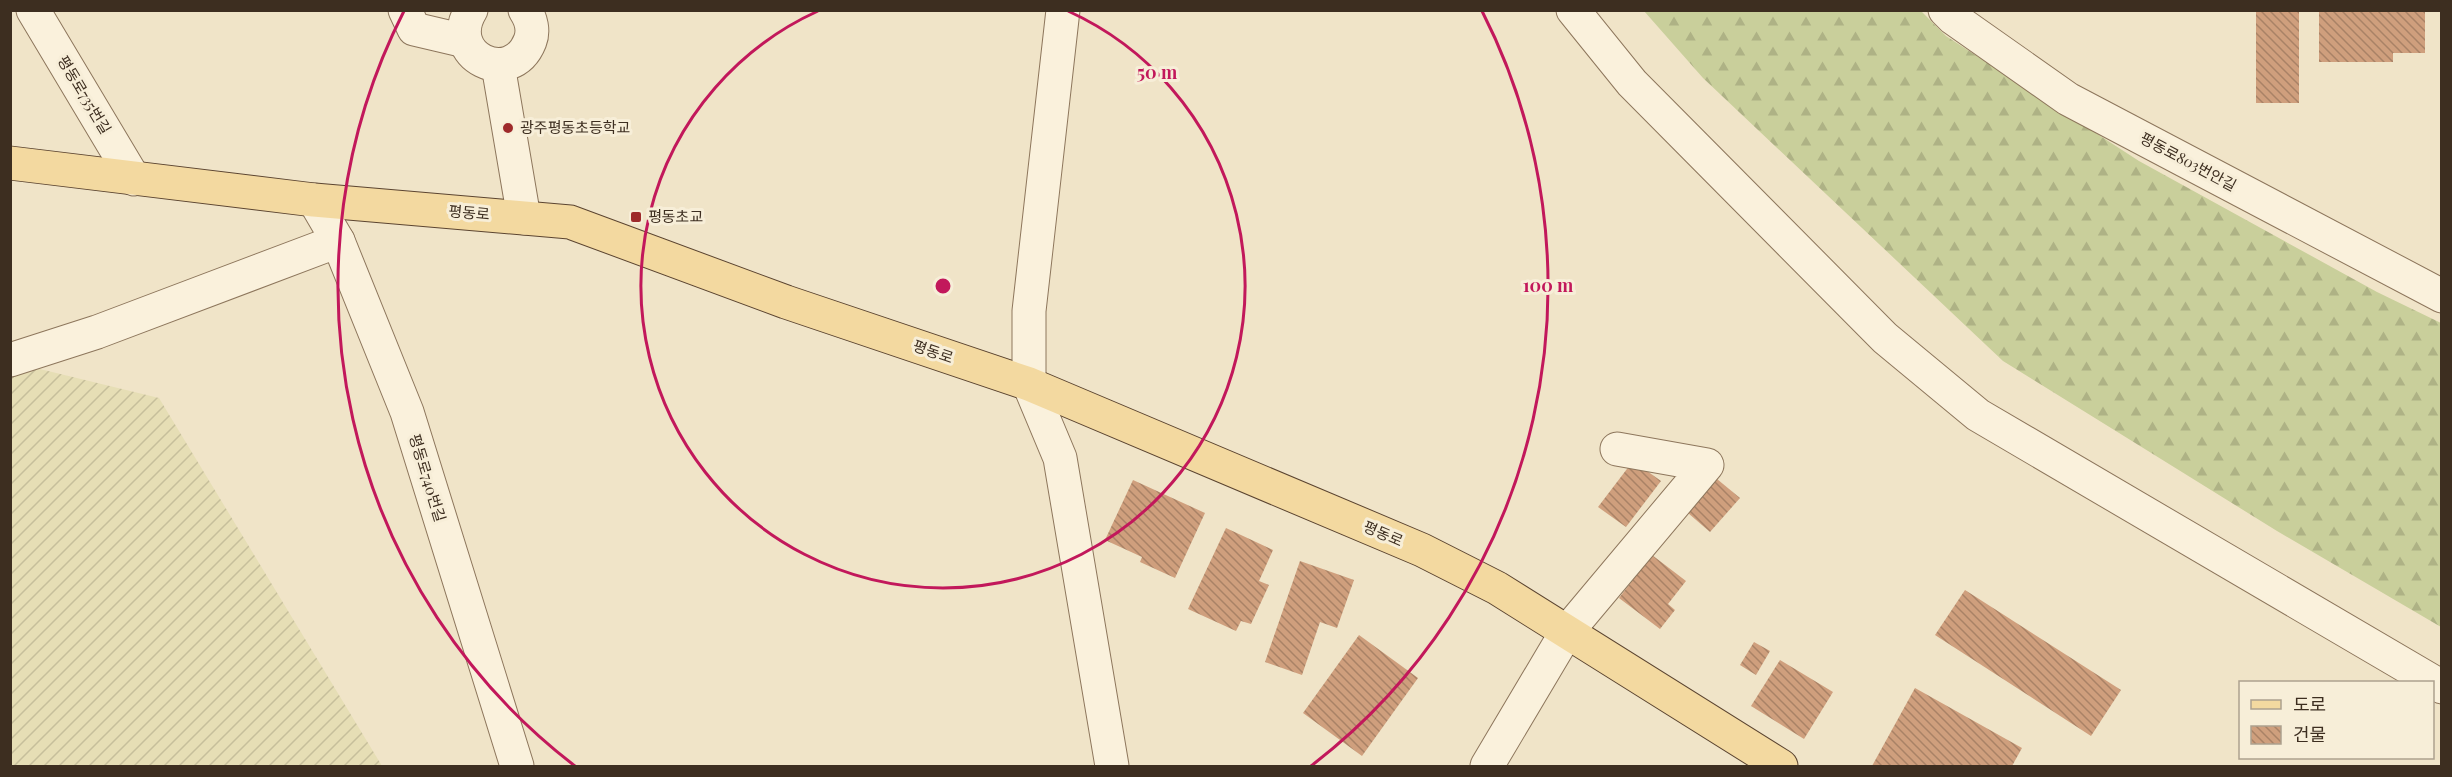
<svg xmlns="http://www.w3.org/2000/svg" width="2452" height="777" viewBox="0 0 2452 777" font-family="'Playfair Display','Noto Sans KR',serif">
<style>
.farmland{fill:url(#farmland-furrows)}
.forest{fill:url(#forest-firs)}
.building{fill:url(#building-back-hatch)}
.lines{fill:none;stroke-linecap:round;stroke-linejoin:round}
.minor-casing{stroke:#8d765c;stroke-width:35}
.major-casing{stroke:#5b4430;stroke-width:35}
.minor{stroke:#faf1dc;stroke-width:33}
.major{stroke:#f3d9a0;stroke-width:33}
.ring{fill:none;stroke:#c2185b;stroke-width:3}
.poi-dot{fill:#9e2a2b;stroke:#f7eed8;stroke-width:2}
.labels{text-anchor:middle;stroke-width:6;stroke-linejoin:round;paint-order:stroke}
.street-label{font-size:15px;fill:#3d2e20;stroke:#f7eed8}
.poi-label{font-size:15px;fill:#3d2e20;stroke:#f7eed8;text-anchor:start}
.centre{fill:#c2185b;stroke:#f7eed8;stroke-width:3}
.ring-label{font-size:18px;text-anchor:middle;font-weight:bold;fill:#c2185b;stroke:#f7eed8;stroke-width:6;stroke-linejoin:round;paint-order:stroke}
</style>
<defs>
<pattern id="farmland-furrows" width="10" height="10" patternUnits="userSpaceOnUse" patternTransform="scale(1.5)"><rect width="10" height="10" fill="#e6deb5"/><path d="M-1 1l2-2M0 10L10 0M9 11l2-2" fill="none" stroke="#c6bf9b"/></pattern>
<pattern id="forest-firs" width="22" height="20" patternUnits="userSpaceOnUse" patternTransform="scale(1.5)"><rect width="22" height="20" fill="#c9cf9b"/><path d="M5 1l3.5 6h-7zM16 11l3.5 6h-7z" fill="#aeb285"/></pattern>
<pattern id="building-back-hatch" width="6" height="6" patternUnits="userSpaceOnUse" patternTransform="scale(1.5)"><rect width="6" height="6" fill="#cf9f7d"/><path d="M-1 5l2 2M0 0l6 6M5-1l2 2" fill="none" stroke="#a98266"/></pattern>
</defs>
<rect width="100%" height="100%" fill="#f0e4c8"/>
<path class="farmland" d="M11,362L159,398L382,766H11Z"/>
<path class="forest" d="M1644,11H1921L1946,36L2139,161L2377,292L2441,323V627L2277,531L2003,361L1703,78Z"/>
<g class="building">
<rect x="2256" y="10" width="43" height="93"/>
<path d="M2319,10H2425V53H2393V62H2319Z"/>
<path d="M1633,461L1661,481L1626,527L1598,507Z"/>
<path d="M1717,479L1740,498L1710,532L1688,513Z"/>
<path d="M1133,480L1205,513L1175,578L1140,562L1142,557L1105,540Z"/>
<path d="M1226,528L1273,550L1259,581L1269,585L1251,624L1241,621L1236,631L1188,609Z"/>
<path d="M1652,555L1686,581L1668,604L1675,610L1660,629L1619,598Z"/>
<path d="M1300,561L1354,580L1337,628L1320,622L1302,675L1265,662Z"/>
<path d="M1965,590L2121,690L2091,736L1935,635Z"/>
<path d="M1359,635L1418,678L1362,756L1303,713Z"/>
<path d="M1754,642L1770,651L1756,675L1740,665Z"/>
<path d="M1780,660L1833,692L1804,739L1751,706Z"/>
<path d="M1915,688L2022,748L2012,766H1872Z"/>
</g>
<g class="lines">
<defs>
<g id="minor">
<path d="M33,10L134,179"/>
<path d="M405,10L414,29L465,41"/>
<path d="M471,10C443,56 511,89 530,41C534,31 531,19 525,10"/>
<path d="M1063,10L1029,311V384L1060,458L1112,766"/>
<path d="M1573,10L1632,83L1885,338L1978,415L2442,687"/>
<path d="M1945,10L1953,18L2068,99L2442,296"/>
<path d="M498,65L524,218"/>
<path d="M314,200L338,241L407,412L517,766"/>
<path d="M10,360L97,332L338,241"/>
<path d="M1487,766L1566,633L1707,465L1617,449"/>
</g>
<path id="major" d="M10,163L314,200L570,222L786,302L1029,384L1422,550L1497,588L1781,766"/>
</defs>
<use href="#minor" class="minor-casing"/>
<use href="#major" class="major-casing"/>
<use href="#minor" class="minor"/>
<use href="#major" class="major"/>
</g>
<g class="ring">
<path d="M1068 11A302 302 0 1 1 818 11"/>
<path d="M575 766A605 605 0 0 1 404 11M1482 11A605 605 0 0 1 1311 766"/>
</g>
<g class="poi-dot">
<circle cx="508" cy="128" r="6"/>
<rect x="630" y="211" width="12" height="12" rx="3"/>
</g>
<g class="labels">
<g class="street-label">
<text transform="translate(84 95) rotate(59)" y="5">평동로735번길</text>
<text transform="translate(2188 162) rotate(28)" y="5">평동로803번안길</text>
<text transform="translate(469 213) rotate(5)" y="5">평동로</text>
<text transform="translate(933 352) rotate(19)" y="5">평동로</text>
<text transform="translate(427 478) rotate(73)" y="5">평동로740번길</text>
<text transform="translate(1383 534) rotate(23)" y="5">평동로</text>
</g>
<g class="poi-label">
<text x="520" y="133">광주평동초등학교</text>
<text x="648" y="222">평동초교</text>
</g>
</g>
<circle cx="943" cy="286" r="9" class="centre"/>
<g class="ring-label">
<text x="1157" y="79">50 m</text>
<text x="1548" y="292">100 m</text>
</g>
<rect width="2452" height="777" fill="none" stroke="#3d2e20" stroke-width="24"/>
<rect x="2239" y="681" width="195" height="78" fill="#f7eed8" stroke="#ada18e" stroke-width="1.5"/>
<rect x="2251" y="700" width="30" height="9" fill="#f3d9a0" stroke="#ada18e" stroke-width="1.5"/>
<text x="2293" y="711" font-size="18" fill="#3d2e20">도로</text>
<rect x="2251" y="726" width="30" height="18" fill="url(#building-back-hatch)" stroke="#ada18e" stroke-width="1.5"/>
<text x="2293" y="741" font-size="18" fill="#3d2e20">건물</text>
</svg>
